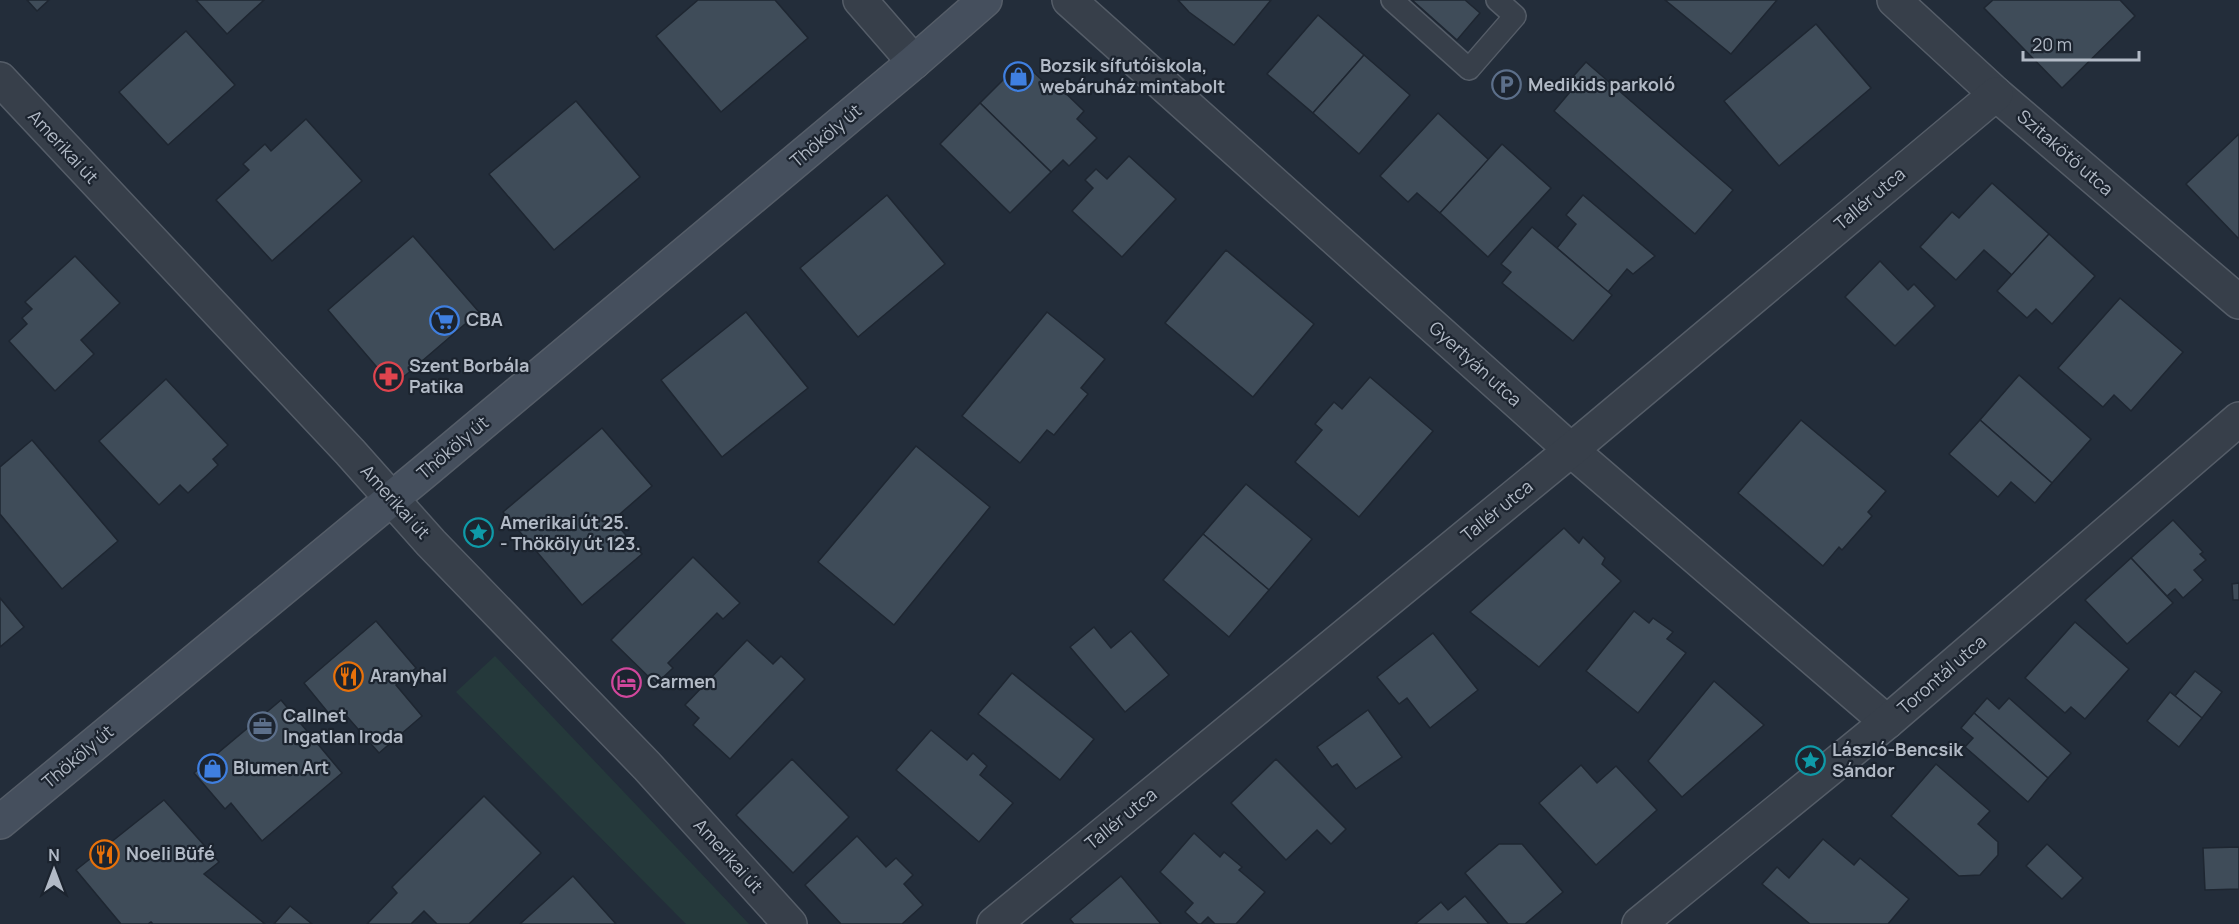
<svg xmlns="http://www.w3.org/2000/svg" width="2239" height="924" viewBox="0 0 2239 924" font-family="Manrope,sans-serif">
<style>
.green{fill:#25393b}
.building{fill:#3f4c59;stroke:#1e2631;stroke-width:1.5}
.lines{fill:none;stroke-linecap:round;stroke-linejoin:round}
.service-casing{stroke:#555d68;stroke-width:24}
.minor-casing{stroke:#555d68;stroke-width:36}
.secondary-casing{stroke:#555d68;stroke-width:36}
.service{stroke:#373f4a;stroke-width:21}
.minor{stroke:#373f4a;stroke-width:33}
.secondary{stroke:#454f5d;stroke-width:33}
.labels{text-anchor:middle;stroke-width:4.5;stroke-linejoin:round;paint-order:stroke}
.poi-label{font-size:18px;font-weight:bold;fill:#b2bac6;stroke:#1c242f;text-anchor:start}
.street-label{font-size:18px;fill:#b2bac6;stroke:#1c242f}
</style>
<rect width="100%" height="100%" fill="#232d3a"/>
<path class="green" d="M495,656L749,924H686L456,692Z"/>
<g class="building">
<path d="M27,0H49L37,11Z"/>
<path d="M196,0H264L227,34Z"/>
<path d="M698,0H775L808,38L721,112L656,36Z"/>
<path d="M1178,0H1271L1234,45L1189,12Z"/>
<path d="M1412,0H1465L1480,13L1457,40Z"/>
<path d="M1665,0H1777L1731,54Z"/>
<path d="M1993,0H2120L2135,16L2062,88L1984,8Z"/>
<path d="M1318,15L1364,55L1313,113L1267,74Z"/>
<path d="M1816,24L1871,88L1779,166L1724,101Z"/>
<path d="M186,31L235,85L168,145L119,92Z"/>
<path d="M1364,55L1410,95L1359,154L1313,113Z"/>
<path d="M1022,61L1048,86L1053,81L1084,111L1077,119L1097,138L1069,166L1063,160L1051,172L980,103Z"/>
<path d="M1586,62L1733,190L1695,234L1554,111L1575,86L1569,81Z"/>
<path d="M576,101L640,177L554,250L489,174Z"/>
<path d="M980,103L1051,172L1010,213L940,144Z"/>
<path d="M1438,113L1489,160L1440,213L1417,193L1408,202L1380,176Z"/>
<path d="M306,119L362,181L272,261L216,200L249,170L243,164L265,144L271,151Z"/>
<path d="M2239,134V239L2186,184Z"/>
<path d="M1502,144L1551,188L1488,257L1440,213Z"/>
<path d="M1129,156L1176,199L1122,257L1072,211L1093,188L1085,180L1096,169L1107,179Z"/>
<path d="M1992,183L2049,234L2012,275L1984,250L1956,280L1920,247L1952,212L1959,218Z"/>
<path d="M887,195L945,264L858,337L800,268Z"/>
<path d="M1583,195L1655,256L1633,274L1627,269L1608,292L1557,248L1576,224L1566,215Z"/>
<path d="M1532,227L1612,295L1573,341L1502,283L1511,272L1501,264Z"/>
<path d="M2049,234L2095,276L2052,324L2036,309L2027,318L1997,291Z"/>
<path d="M413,236L479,312L393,386L328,310Z"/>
<path d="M1226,250L1314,324L1253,397L1165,323Z"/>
<path d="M75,256L120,303L81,340L94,354L55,391L9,341L27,324L22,318L32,309L25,302Z"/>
<path d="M1880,261L1908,290L1914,284L1935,306L1895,346L1845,297Z"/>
<path d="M2120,298L2183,352L2131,411L2114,395L2103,407L2058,368Z"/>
<path d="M746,312L808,388L722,457L661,380Z"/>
<path d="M1047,312L1105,359L1081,388L1088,394L1054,435L1047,430L1020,463L962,416Z"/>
<path d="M2019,375L2091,439L2052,483L1980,420Z"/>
<path d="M1370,377L1433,431L1359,517L1295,462L1322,430L1315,424L1334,402L1342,409Z"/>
<path d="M166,379L228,445L213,459L218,465L188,493L180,485L159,505L99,441Z"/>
<path d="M1801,420L1886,491L1868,512L1872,516L1842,550L1839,547L1823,566L1738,493Z"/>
<path d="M1980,420L2052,483L2035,503L2011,482L1998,497L1949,454Z"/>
<path d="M602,428L652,486L613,520L642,554L582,605L503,512Z"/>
<path d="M32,440L118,541L62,589L0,514V467Z"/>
<path d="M916,446L990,507L894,625L818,562Z"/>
<path d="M1246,484L1312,539L1269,590L1203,534Z"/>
<path d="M2173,520L2203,552L2200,554L2206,560L2194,570L2203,580L2183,598L2175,589L2167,596L2131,558Z"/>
<path d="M1564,528L1579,543L1583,537L1605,558L1602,564L1621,581L1539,667L1470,612Z"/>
<path d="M1203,534L1269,590L1229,637L1163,580Z"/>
<path d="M693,557L740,603L723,619L717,613L668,663L673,668L656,684L611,640Z"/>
<path d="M2131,558L2173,603L2127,644L2085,600Z"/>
<path d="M2239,583V600H2233L2232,584Z"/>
<path d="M0,598L24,627L0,647Z"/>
<path d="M1634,611L1649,623L1653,618L1673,632L1667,639L1686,653L1638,713L1586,671Z"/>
<path d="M376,621L416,668L396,685L422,716L379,753L344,713L335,721L304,683Z"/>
<path d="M2075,622L2129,669L2085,719L2071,707L2065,713L2025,678Z"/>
<path d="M1094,627L1111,648L1131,631L1169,675L1125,712L1070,647Z"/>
<path d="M1433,633L1478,690L1430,728L1407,698L1399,704L1377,677Z"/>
<path d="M747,640L773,664L781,656L805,679L730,759L693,725L699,718L685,705Z"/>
<path d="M2195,671L2222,692L2202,718L2175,696Z"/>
<path d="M1012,673L1094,739L1060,780L978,714Z"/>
<path d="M1714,681L1764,725L1682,797L1648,761Z"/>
<path d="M2170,692L2202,718L2179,747L2147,721Z"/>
<path d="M1987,698L1999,709L2009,698L2071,753L2048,778L1974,713Z"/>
<path d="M281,700L342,773L262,841L231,803L225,809L194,773Z"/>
<path d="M1368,710L1402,757L1356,789L1337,764L1332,767L1317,747Z"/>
<path d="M1974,713L2048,778L2028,802L1965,747L1973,738L1961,728Z"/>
<path d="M931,730L967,760L973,753L987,766L980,775L1013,803L979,842L896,770Z"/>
<path d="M792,759L849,817L793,873L736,815Z"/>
<path d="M1276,759L1346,829L1331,844L1317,830L1286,860L1231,803Z"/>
<path d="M1936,764L1990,811L1978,824L1998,842V855L1980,875L1959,876L1891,816Z"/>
<path d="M1581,765L1597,783L1616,766L1657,810L1596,865L1539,803Z"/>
<path d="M484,796L541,853L469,924H437L424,911L411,924H367L397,893L392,887Z"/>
<path d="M164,800L219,862L204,874L265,924H153L151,922L148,924H121L76,870Z"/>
<path d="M1194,833L1220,857L1224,852L1242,867L1239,870L1265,892L1236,924H1215L1208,917L1201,924H1198L1185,912L1193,903L1160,872Z"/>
<path d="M857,836L886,867L896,858L913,875L904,884L923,905L902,924H841L805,885Z"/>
<path d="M1823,839L1854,865L1860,858L1909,899L1888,924H1810L1762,884L1777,867L1789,878Z"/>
<path d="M1499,844H1522L1563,892L1525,924H1508L1465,873Z"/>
<path d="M2047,844L2083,878L2062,899L2026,866Z"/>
<path d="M2239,847V889L2205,890L2203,848Z"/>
<path d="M573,876L616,924H520Z"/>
<path d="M1121,876L1161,924H1074L1070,919Z"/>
<path d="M1465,896L1489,924H1415L1441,902L1448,910Z"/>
<path d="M290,906L312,924H274Z"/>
</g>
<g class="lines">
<defs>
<path id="service" d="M1392,0L1469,69L1515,16L1497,0"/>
<g id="minor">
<path d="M860,0L914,62"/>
<path d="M1069,0L1571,450L1887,722"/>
<path d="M1894,0L1996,94L2239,302"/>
<path d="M0,79L350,452L431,543L647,766L790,924"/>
<path d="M994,924L1571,450L1996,94"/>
<path d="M1639,924L1887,722L2239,419"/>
</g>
<path id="secondary" d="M0,822L424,472L914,62L985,0"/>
</defs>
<use href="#service" class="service-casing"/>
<use href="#minor" class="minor-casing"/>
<use href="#secondary" class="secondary-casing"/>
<use href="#service" class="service"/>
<use href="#minor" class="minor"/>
<use href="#secondary" class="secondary"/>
</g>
<defs>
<symbol id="shop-ring" viewBox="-11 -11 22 22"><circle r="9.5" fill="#1c242f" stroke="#3f7fe0" stroke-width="1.5"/><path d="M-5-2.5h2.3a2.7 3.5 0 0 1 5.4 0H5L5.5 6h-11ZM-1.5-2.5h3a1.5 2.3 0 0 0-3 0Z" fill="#3f7fe0"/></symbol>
<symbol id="parking-ring" viewBox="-11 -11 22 22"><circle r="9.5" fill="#1c242f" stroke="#5c6f8a" stroke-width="1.5"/><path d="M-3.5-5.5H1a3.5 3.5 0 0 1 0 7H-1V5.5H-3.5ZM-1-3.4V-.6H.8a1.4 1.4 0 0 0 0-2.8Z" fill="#5c6f8a"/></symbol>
<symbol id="supermarket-ring" viewBox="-11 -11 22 22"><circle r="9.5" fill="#1c242f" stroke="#3f7fe0" stroke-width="1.5"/><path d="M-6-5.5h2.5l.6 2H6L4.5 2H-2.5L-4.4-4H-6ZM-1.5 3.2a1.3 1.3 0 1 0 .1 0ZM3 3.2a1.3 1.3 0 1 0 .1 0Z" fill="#3f7fe0"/></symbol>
<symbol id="pharmacy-ring" viewBox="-11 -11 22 22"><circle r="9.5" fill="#1c242f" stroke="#e0444e" stroke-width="1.5"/><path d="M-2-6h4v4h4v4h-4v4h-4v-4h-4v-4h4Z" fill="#e0444e"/></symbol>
<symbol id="sight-ring" viewBox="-11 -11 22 22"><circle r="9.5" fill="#1c242f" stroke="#0f9aa8" stroke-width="1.5"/><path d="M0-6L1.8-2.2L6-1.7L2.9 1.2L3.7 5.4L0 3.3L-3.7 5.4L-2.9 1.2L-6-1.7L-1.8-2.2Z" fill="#0f9aa8"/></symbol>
<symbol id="restaurant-ring" viewBox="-11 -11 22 22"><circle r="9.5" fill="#1c242f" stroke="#e8710a" stroke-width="1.5"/><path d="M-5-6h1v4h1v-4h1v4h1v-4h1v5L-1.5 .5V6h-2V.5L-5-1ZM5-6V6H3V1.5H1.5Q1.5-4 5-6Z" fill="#e8710a"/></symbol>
<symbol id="hotel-ring" viewBox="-11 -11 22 22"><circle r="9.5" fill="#1c242f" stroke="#d1479c" stroke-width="1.5"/><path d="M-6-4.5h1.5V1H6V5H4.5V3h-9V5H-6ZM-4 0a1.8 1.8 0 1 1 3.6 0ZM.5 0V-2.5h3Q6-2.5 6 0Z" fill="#d1479c"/></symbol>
<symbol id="office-ring" viewBox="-11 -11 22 22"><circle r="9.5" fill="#1c242f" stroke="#5c6f8a" stroke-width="1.5"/><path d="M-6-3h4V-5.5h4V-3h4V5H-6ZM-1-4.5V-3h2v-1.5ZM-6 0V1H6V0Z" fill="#5c6f8a"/></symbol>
</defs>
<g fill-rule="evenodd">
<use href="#shop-ring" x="1002" y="60" width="33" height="33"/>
<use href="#parking-ring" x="1490" y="68" width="33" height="33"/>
<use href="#supermarket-ring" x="428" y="304" width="33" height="33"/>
<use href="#pharmacy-ring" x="372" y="360" width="33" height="33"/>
<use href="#sight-ring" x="462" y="516" width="33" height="33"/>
<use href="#restaurant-ring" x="332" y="660" width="33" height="33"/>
<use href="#hotel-ring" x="610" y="666" width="33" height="33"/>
<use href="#office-ring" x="246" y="710" width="33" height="33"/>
<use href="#sight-ring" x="1794" y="744" width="33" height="33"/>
<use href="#shop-ring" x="196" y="752" width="33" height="33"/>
<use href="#restaurant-ring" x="88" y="838" width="33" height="33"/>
</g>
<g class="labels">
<g class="poi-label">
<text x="1040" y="72">Bozsik sífutóiskola,<tspan x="1040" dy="21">webáruház mintabolt</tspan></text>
<text x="1528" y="91">Medikids parkoló</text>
<text x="466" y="326">CBA</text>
<text x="409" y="372">Szent Borbála<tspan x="409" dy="21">Patika</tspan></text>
<text x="500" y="529">Amerikai út 25.<tspan x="500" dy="21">- Thököly út 123.</tspan></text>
<text x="370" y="682">Aranyhal</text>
<text x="647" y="688">Carmen</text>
<text x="283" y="722">Callnet<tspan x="283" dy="21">Ingatlan Iroda</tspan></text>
<text x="1832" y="756">László-Bencsik<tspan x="1832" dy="21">Sándor</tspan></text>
<text x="233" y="774">Blumen Art</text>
<text x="126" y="860">Noeli Büfé</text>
</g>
<g class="street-label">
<text transform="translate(826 136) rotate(-40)" y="6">Thököly út</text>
<text transform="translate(63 147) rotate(47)" y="6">Amerikai út</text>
<text transform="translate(2065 153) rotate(41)" y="6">Szitakötő utca</text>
<text transform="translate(1870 199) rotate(-40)" y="6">Tallér utca</text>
<text transform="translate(1475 364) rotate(42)" y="6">Gyertyán utca</text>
<text transform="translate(453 448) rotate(-40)" y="6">Thököly út</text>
<text transform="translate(395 502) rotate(48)" y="6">Amerikai út</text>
<text transform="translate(1497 511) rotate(-39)" y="6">Tallér utca</text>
<text transform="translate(1942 675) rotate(-41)" y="6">Torontál utca</text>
<text transform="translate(78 757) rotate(-40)" y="6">Thököly út</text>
<text transform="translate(1121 819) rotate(-39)" y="6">Tallér utca</text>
<text transform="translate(728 856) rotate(48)" y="6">Amerikai út</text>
</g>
</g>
<g transform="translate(54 870)" stroke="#1c242f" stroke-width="4.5" paint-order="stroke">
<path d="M0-4.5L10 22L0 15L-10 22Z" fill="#b2bac6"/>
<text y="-9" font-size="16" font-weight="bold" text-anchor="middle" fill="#b2bac6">N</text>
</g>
<path d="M2023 51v9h116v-9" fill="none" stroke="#b2bac6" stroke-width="3"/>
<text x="2032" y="51" font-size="18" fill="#b2bac6" stroke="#1c242f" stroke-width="4.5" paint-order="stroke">20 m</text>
</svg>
